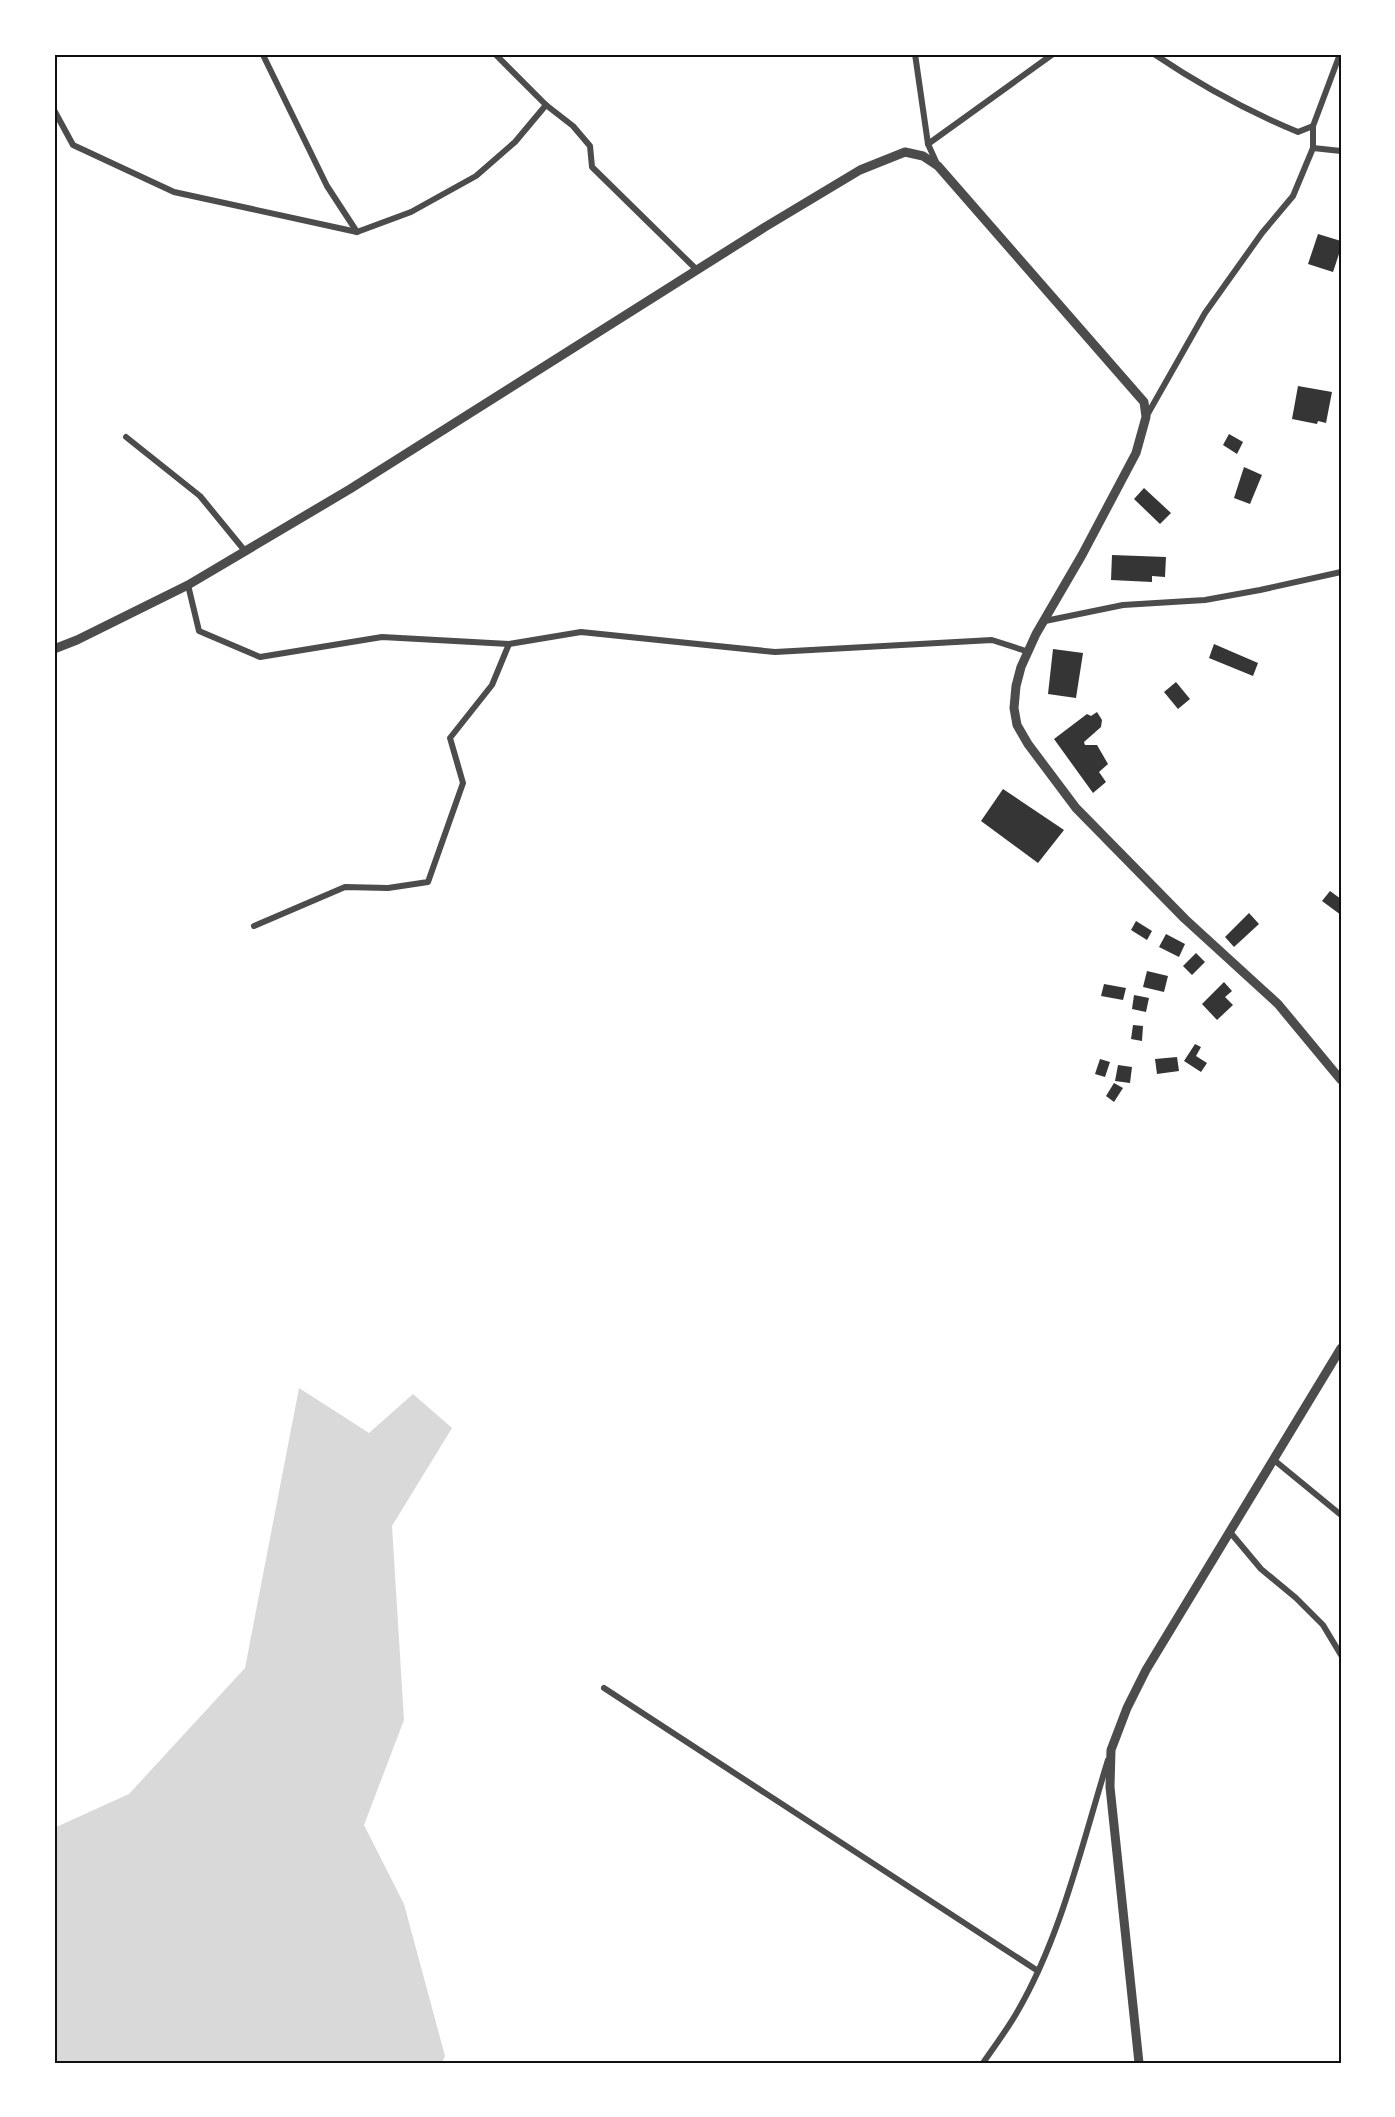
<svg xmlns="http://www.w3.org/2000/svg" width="1395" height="2117" viewBox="0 0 1395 2117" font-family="Manrope,sans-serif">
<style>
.water{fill:#d9d9d9}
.building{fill:#353535}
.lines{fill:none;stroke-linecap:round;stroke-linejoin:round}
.minor{stroke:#4c4c4c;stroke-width:6}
.tertiary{stroke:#4c4c4c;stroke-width:9}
.neatline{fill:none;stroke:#111;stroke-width:2}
</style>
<rect width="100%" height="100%" fill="#fff"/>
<path class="water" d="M299,1388L369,1433L413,1394L452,1428L392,1526L404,1720L364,1825L404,1904L445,2056L442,2063H54V1828L129,1794L245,1668Z"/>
<g class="building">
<path d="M1318,234L1341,241V248L1333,272L1308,264Z"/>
<path d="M1298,386L1332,392L1326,423L1318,421L1317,424L1292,419Z"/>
<path d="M1229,434L1243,442L1237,454L1223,445Z"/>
<path d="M1244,467L1262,475L1250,504L1234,498Z"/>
<path d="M1144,488L1171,513L1160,524L1134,499Z"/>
<path d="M1112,555L1166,557L1165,577L1152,576V582L1111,580Z"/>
<path d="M1214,644L1258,663L1253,676L1209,658Z"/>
<path d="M1053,649L1083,653L1076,698L1048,694Z"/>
<path d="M1176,682L1190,699L1178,709L1164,692Z"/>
<path d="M1097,712L1102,720L1101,727L1084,742L1085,745H1097L1108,764L1099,772L1106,782L1093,793L1054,739L1087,714L1091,716Z"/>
<path d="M1003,789L1064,830L1038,863L981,821Z"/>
<path d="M1330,891L1341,899V915L1322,901Z"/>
<path d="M1249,913L1259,924L1234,947L1225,937Z"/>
<path d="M1136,921L1152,931L1147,940L1131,930Z"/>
<path d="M1166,934L1185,944L1179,957L1159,947Z"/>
<path d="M1196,953L1205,962L1192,975L1183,966Z"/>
<path d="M1147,971L1168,976L1164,992L1143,987Z"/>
<path d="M1224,982L1232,991L1225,997L1233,1005L1217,1020L1202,1004Z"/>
<path d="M1104,984L1126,988L1123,1000L1101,996Z"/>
<path d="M1134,995L1149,998L1146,1012L1132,1009Z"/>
<path d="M1133,1025L1143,1026L1142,1041L1131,1039Z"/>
<path d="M1195,1044L1201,1047L1196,1056L1207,1063L1201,1072L1184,1061Z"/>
<path d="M1177,1057L1179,1071L1157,1074L1155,1059Z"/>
<path d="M1100,1059L1110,1062L1105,1077L1095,1074Z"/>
<path d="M1118,1065L1132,1067L1130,1083L1115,1081Z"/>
<path d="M1114,1083L1123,1088L1114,1102L1106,1096Z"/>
</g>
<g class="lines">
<g class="minor">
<path d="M495,54L546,105L573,126L590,146L592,167L697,270"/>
<path d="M915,54L928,144L937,164"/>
<path d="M1154,54C1200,85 1247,111 1298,132L1313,126"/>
<path d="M264,57L327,186L357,232"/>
<path d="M54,110L73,145L174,192L357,232L411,212L476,176L515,142L546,105"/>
<path d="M928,144L1053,54"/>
<path d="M1313,148L1341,151"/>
<path d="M1146,417L1205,313L1262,233L1293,196L1313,148V126L1340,54"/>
<path d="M126,437L200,496L245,551"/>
<path d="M188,585L199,631L260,657L382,637L509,644L581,632L775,652L992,640L1029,652"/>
<path d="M1045,621L1123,605L1205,600L1260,590L1341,572"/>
<path d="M254,926L345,887L388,888L428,882L463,783L450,738L492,685L509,644"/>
<path d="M1274,1460L1341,1515"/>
<path d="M1230,1532L1261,1569L1296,1598L1323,1625L1341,1655"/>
<path d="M604,1688L1038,1971"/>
<path d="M983,2063C994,2047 1006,2031 1016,2014C1061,1938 1082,1844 1108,1760"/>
</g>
<g class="tertiary">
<path d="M54,649L77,640L188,585L350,489L765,227L860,170L905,152L923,156L938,166L1144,402L1146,417L1136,453L1082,555L1036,634L1021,667L1016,686L1014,708L1017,725L1028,744L1076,808L1185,919L1278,1004L1341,1080"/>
<path d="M1139,2063L1110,1787L1111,1750L1127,1708L1146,1670L1341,1348"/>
</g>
</g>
<rect width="1395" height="2117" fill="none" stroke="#ffffff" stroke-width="111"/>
<rect x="56" y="56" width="1284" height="2006" class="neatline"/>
</svg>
